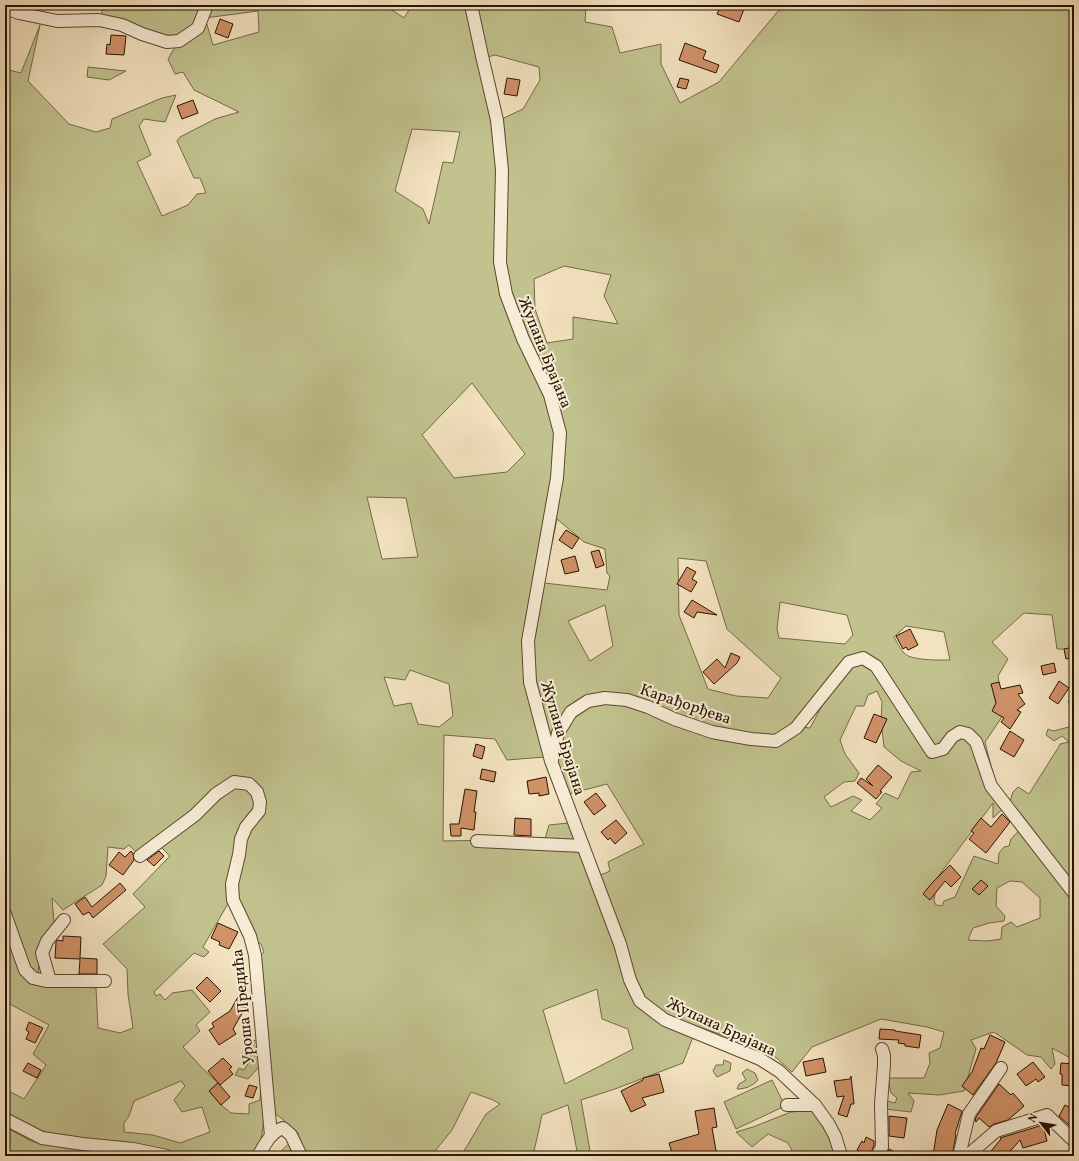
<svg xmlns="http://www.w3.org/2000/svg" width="1079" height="1161" viewBox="0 0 1079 1161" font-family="Vollkorn,serif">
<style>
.green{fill:#c1c28e;stroke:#746a48;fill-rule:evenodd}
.building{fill:#d19268;stroke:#271301}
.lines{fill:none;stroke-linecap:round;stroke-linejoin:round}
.minor-casing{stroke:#5a4730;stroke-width:14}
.minor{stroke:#f7ecd5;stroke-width:12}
.labels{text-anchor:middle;stroke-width:4;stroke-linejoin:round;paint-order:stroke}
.street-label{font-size:16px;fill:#271301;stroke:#f7ecd5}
</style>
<rect width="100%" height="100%" fill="#f3e2bf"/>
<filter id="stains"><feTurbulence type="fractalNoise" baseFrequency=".005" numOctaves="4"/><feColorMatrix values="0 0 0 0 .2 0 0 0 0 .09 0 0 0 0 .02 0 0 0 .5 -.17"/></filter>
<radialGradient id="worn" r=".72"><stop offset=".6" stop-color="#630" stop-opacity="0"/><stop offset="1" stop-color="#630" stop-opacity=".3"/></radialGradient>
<g class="green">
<path d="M102,5H376L389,8L404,18L412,5H465L493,123L523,109L540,80L539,67L495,55L488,57L476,5H586L585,22L612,27L620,53L661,44V64L680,103L719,82L783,5H1074V649H1057L1052,615L1024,613L992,642L1008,659L998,676L1003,705H1010L985,742L996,786L1010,801L1013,792L1018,787L1029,794L1058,748L1060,744L1069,742L1062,736L1054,741L1046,735L1048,729L1053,731L1069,727L1073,706L1068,702L1072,695H1074V852L1069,855L1074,859V1060L1052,1048L1055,1064L1051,1069L1041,1057L1027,1055L994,1032L971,1040L976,1049L964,1091L939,1095L908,1093L914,1101L911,1112L876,1108L879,1099L895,1103L897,1098L891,1093L888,1078H924L930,1063L929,1053L940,1048L944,1032L927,1027L881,1019L812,1047L792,1072L771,1053L697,1026L683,1063L615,1089L581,1100L591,1156H578L568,1105L542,1115L533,1156H461L486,1114L500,1104L493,1100L471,1092L452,1130L431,1156H278L279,1153L299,1134L280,1117L272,1112L264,1113C263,1128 263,1145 251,1156L190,1155L151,1148L44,1135L7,1118L11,1130L31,1141L49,1145L99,1151H110L141,1156H5V1089L24,1099L46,1065L33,1054L49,1025L6,1002L5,1003V69L21,73L40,25L28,81L69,124L96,132L110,128L112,119L162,98L176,95L165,122L144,119L139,126L151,155L137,162L162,216L188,205L197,194L206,193L200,178H194L177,141L180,137L215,119L239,112L194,90L183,72L175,74L168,59L177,44L102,15ZM258,11L259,32L213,45L205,18ZM412,129L460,132L453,163L443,162L429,224L423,209L395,191ZM564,266L611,275L604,296L618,324L573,317V339L547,343L535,309L534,279ZM472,383L525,454L507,472L454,478L422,435ZM367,497L406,498L418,557L382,559ZM557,519L584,542L605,549L607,573L610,576L607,590L544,583ZM678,558L706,561L727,629L781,678L768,698L736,696L708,689L679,615ZM780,602L847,615L853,635L845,644L779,638L777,629ZM605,605L613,646L590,661L568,621ZM906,626L944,632L950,660C940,660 911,661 904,653C900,649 897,642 894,637ZM410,670L449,684L453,716L439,727L418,724L411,703L394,706L384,677L405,680ZM877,691L882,702L881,722L884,747L901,761L921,771L911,772L898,799L885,793L876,804L882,808L870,820L851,811L862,800L853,796L831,807L824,797L844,782L855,781L859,773L845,754L840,740L856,706H864L868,695ZM827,696L810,728L792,726ZM444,735L495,739L507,760L544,757L569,794L607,784L644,844L608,862L610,871L601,875L568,823L549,825L545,839L443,841ZM1010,802L1027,822L1011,839L1009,846L1004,847L999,853L998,864L974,856L955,897L944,901L942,906L936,905L934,901L937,878L993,803V818ZM129,845L137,853L160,846L170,856L133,894L145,907L103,944L127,969L128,994L133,1028L120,1033L98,1028L96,988L39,984L38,948L54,923L52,898L63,910L102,885L106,876L108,847L124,849ZM1010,881L1022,882L1040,898V918L1017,927L1011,922L1002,927L1001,939L987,941L968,940L973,928L989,923L1004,921L1005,916L996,906L997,888ZM230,900L253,939L261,944L264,952L258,957L265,995L261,1000L267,1038L252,1041L248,1049L251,1052L249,1062L244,1070L239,1068L235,1075L248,1079L258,1068L268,1072L261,1080L260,1100L249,1104V1114L231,1113L221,1105L209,1091L218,1083L203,1069L183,1047L200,1031L196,1025L210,1012L192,990L172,993L165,1000L160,994L156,996L154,992L194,953L204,957L209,952L203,947ZM597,989L602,1019L628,1029L633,1049L565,1084L543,1010ZM181,1081L185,1086L174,1100L182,1112L202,1107L210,1132L180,1143L153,1135L124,1132V1123L129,1116L134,1101Z"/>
<path d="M88,67L126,71L109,80L87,77Z"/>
<path d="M724,1060L731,1063L730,1071L717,1077L713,1071L716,1065H723Z"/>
<path d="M747,1069L755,1073L758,1080C753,1086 745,1089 737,1089L739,1084L746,1080L742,1073Z"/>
<path d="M772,1080L785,1106L736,1129L724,1102Z"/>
<path d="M815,1110L830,1130L837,1156H795L788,1143L768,1134L752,1147L736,1132L753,1127L791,1112Z"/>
</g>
<g class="building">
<path d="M721,5H734L744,9L739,22L717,14Z"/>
<path d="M220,19L233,24L228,38L215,33Z"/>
<path d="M111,35L126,36L124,55L106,54L107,44L110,45Z"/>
<path d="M685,43L706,51L703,59L719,65L716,73L679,60Z"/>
<path d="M507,78L520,80L517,96L504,94Z"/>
<path d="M680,78L689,80L686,89L677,87Z"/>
<path d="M193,100L198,113L182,119L177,106Z"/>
<path d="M566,530L579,538L572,549L559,540Z"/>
<path d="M599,550L604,565L596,568L591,552Z"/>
<path d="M575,556L579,571L565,574L561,560Z"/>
<path d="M687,567L696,572L692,579L697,582L691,592L677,584Z"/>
<path d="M692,600L717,615L697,612L694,618L684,612Z"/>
<path d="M910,629L918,645L908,650L906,647L903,649L896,636Z"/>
<path d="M1074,647V658L1066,659L1064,649Z"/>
<path d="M731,653L740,657L737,663L714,684L703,672L717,659L725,668Z"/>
<path d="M1054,663L1056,672L1043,675L1041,666Z"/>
<path d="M1059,681L1069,688L1058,704L1049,698Z"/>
<path d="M999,682L1001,689L1020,685L1023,693L1018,694L1025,704L1017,710L1021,712L1010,729L1001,722L1004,718L992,711L996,703L991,684Z"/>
<path d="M874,714L887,719L876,743L864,738Z"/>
<path d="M1010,731L1024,740L1014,757L1000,749Z"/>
<path d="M476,744L485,747L482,759L473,756Z"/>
<path d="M878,765L892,777L880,791L882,792L876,799L857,783L861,778L873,786L866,779Z"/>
<path d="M482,769L496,772L494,782L480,779Z"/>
<path d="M546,777L549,794L539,796V793L529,794L527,781Z"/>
<path d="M465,789L477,791L474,812H476L474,830L461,828V836H451L450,824H459Z"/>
<path d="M596,793L606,806L594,815L584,802Z"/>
<path d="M1002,814L1010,822L986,853L969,839L974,833L971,831L981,818L991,827Z"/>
<path d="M515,818L531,819V836L514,835Z"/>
<path d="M616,820L627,833L615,844L610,838L608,840L601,832Z"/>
<path d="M131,851L133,853L134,860L123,875L109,865L119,852L125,857Z"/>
<path d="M159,851L164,856L154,866L147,860Z"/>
<path d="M950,865L961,877L951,887L945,881L930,900L923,894L932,883Z"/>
<path d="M981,880L988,886L979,895L972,889Z"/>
<path d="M120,883L126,890L93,918L89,912L83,915L75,904L85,897L92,907Z"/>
<path d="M218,923L238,932L229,949L219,945L220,942L211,938Z"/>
<path d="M63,936L81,937L80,958L97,959V974H79L80,959L55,958L56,942L57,940L63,941Z"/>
<path d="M207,977L221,991L210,1002L196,988Z"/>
<path d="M238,997L248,1003L233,1029L236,1034L219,1045L209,1030L214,1027L212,1023L230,1011Z"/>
<path d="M29,1022L43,1028L35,1043L26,1039L29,1032L26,1030Z"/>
<path d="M880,1029L895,1030V1031L921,1035L919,1048L905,1046V1044L898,1043L899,1040L879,1039Z"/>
<path d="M990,1035L1005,1042L996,1063L973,1095L962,1086L972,1072L981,1048L984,1049Z"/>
<path d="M223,1058L232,1067L229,1069L233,1074L220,1085L208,1071Z"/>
<path d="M823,1058L826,1072L806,1076L803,1062Z"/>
<path d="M1033,1062L1045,1077L1038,1082L1036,1079L1026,1086L1017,1074Z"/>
<path d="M28,1063L41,1070L37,1078L23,1071Z"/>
<path d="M1061,1063L1074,1064V1086L1062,1085V1074H1060Z"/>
<path d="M659,1074L664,1092L642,1098L646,1105L631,1112L621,1091L643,1080V1078Z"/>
<path d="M851,1076L854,1104H851L847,1117L838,1114L844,1096L837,1097L834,1081L850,1079Z"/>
<path d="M218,1083L230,1097L221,1105L209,1091Z"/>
<path d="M999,1084L1011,1095L1013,1093L1024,1106L1008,1120L994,1124L989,1127L979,1118L976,1122L975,1121L976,1117Z"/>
<path d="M249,1085L257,1087L253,1098L245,1096Z"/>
<path d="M948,1104L962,1111L955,1134L956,1135L952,1156H933L937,1130Z"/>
<path d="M1065,1105L1074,1110V1118L1070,1126L1059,1116Z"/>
<path d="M714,1108L717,1127L712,1128L717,1156H673L669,1143L699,1134L695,1111Z"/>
<path d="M889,1116L907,1118L904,1138L889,1136Z"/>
<path d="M1043,1125L1047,1141L1023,1148L1020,1140L1006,1156H987L1001,1139L1000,1138Z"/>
<path d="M866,1137L874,1141V1145L870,1156L857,1150L862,1141L864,1143Z"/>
<path d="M889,1149L903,1156H886Z"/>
</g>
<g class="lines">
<defs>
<g id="minor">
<path d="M471,5L482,56L497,120L502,170L500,262L506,294L523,339L550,395L560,433L557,478L528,641L530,682L551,761L620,944L630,980L640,1001L665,1020L760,1059L779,1071L815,1105L828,1123L835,1136L840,1152V1156"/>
<path d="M5,8L19,13L57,21L99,20L122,25L142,34L167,42L179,41L198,28L207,5"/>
<path d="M552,760L558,733L571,712L588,701L605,698L627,700L648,707L674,719L712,732L751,739L776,741L796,728L849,662L863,658L876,666L932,752L943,749L952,737L960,732L968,734L976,742L991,786L1074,893"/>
<path d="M477,841L583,846"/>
<path d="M140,856L195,815L216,794L234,782L249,784L257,792L260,802L259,811L246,827L241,839L239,855L232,884L233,900L250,936L255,955L271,1136"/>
<path d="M5,914L25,970L33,978L46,981H105"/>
<path d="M50,981L42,953L47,941L64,920"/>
<path d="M787,1105H815"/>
<path d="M5,1119L42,1138L83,1144L133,1149L167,1156"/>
<path d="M258,1156C265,1145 270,1132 283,1128L291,1135L301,1156"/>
<path d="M877,1156L882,1147L881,1104L884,1065V1055L882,1049"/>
<path d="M959,1156L969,1114L1001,1068"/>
<path d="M967,1156L996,1131L1047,1115L1074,1141"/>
</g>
</defs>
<use href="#minor" class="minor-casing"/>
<use href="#minor" class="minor"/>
</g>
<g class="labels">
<g class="street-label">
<text transform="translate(546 352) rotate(68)" y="6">Жупана Брајана</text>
<text transform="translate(686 703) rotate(19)" y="6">Карађорђева</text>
<text transform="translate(564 738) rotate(73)" y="6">Жупана Брајана</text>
<text transform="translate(242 1007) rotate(-96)" y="6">Уроша Предића</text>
<text transform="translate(722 1026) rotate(25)" y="6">Жупана Брајана</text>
</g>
</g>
<rect width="1079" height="1161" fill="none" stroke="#f3e2bf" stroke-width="20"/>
<rect x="6" y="6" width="1067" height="1149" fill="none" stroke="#271301" stroke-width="2"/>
<rect x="10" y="10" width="1059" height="1141" fill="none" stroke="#271301"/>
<g transform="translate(1041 1123) rotate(301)" stroke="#f7ecd5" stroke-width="3" paint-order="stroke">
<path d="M0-3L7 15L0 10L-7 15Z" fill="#271301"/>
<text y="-6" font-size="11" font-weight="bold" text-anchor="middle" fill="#271301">N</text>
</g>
<rect width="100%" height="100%" filter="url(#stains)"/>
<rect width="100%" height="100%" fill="url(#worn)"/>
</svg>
